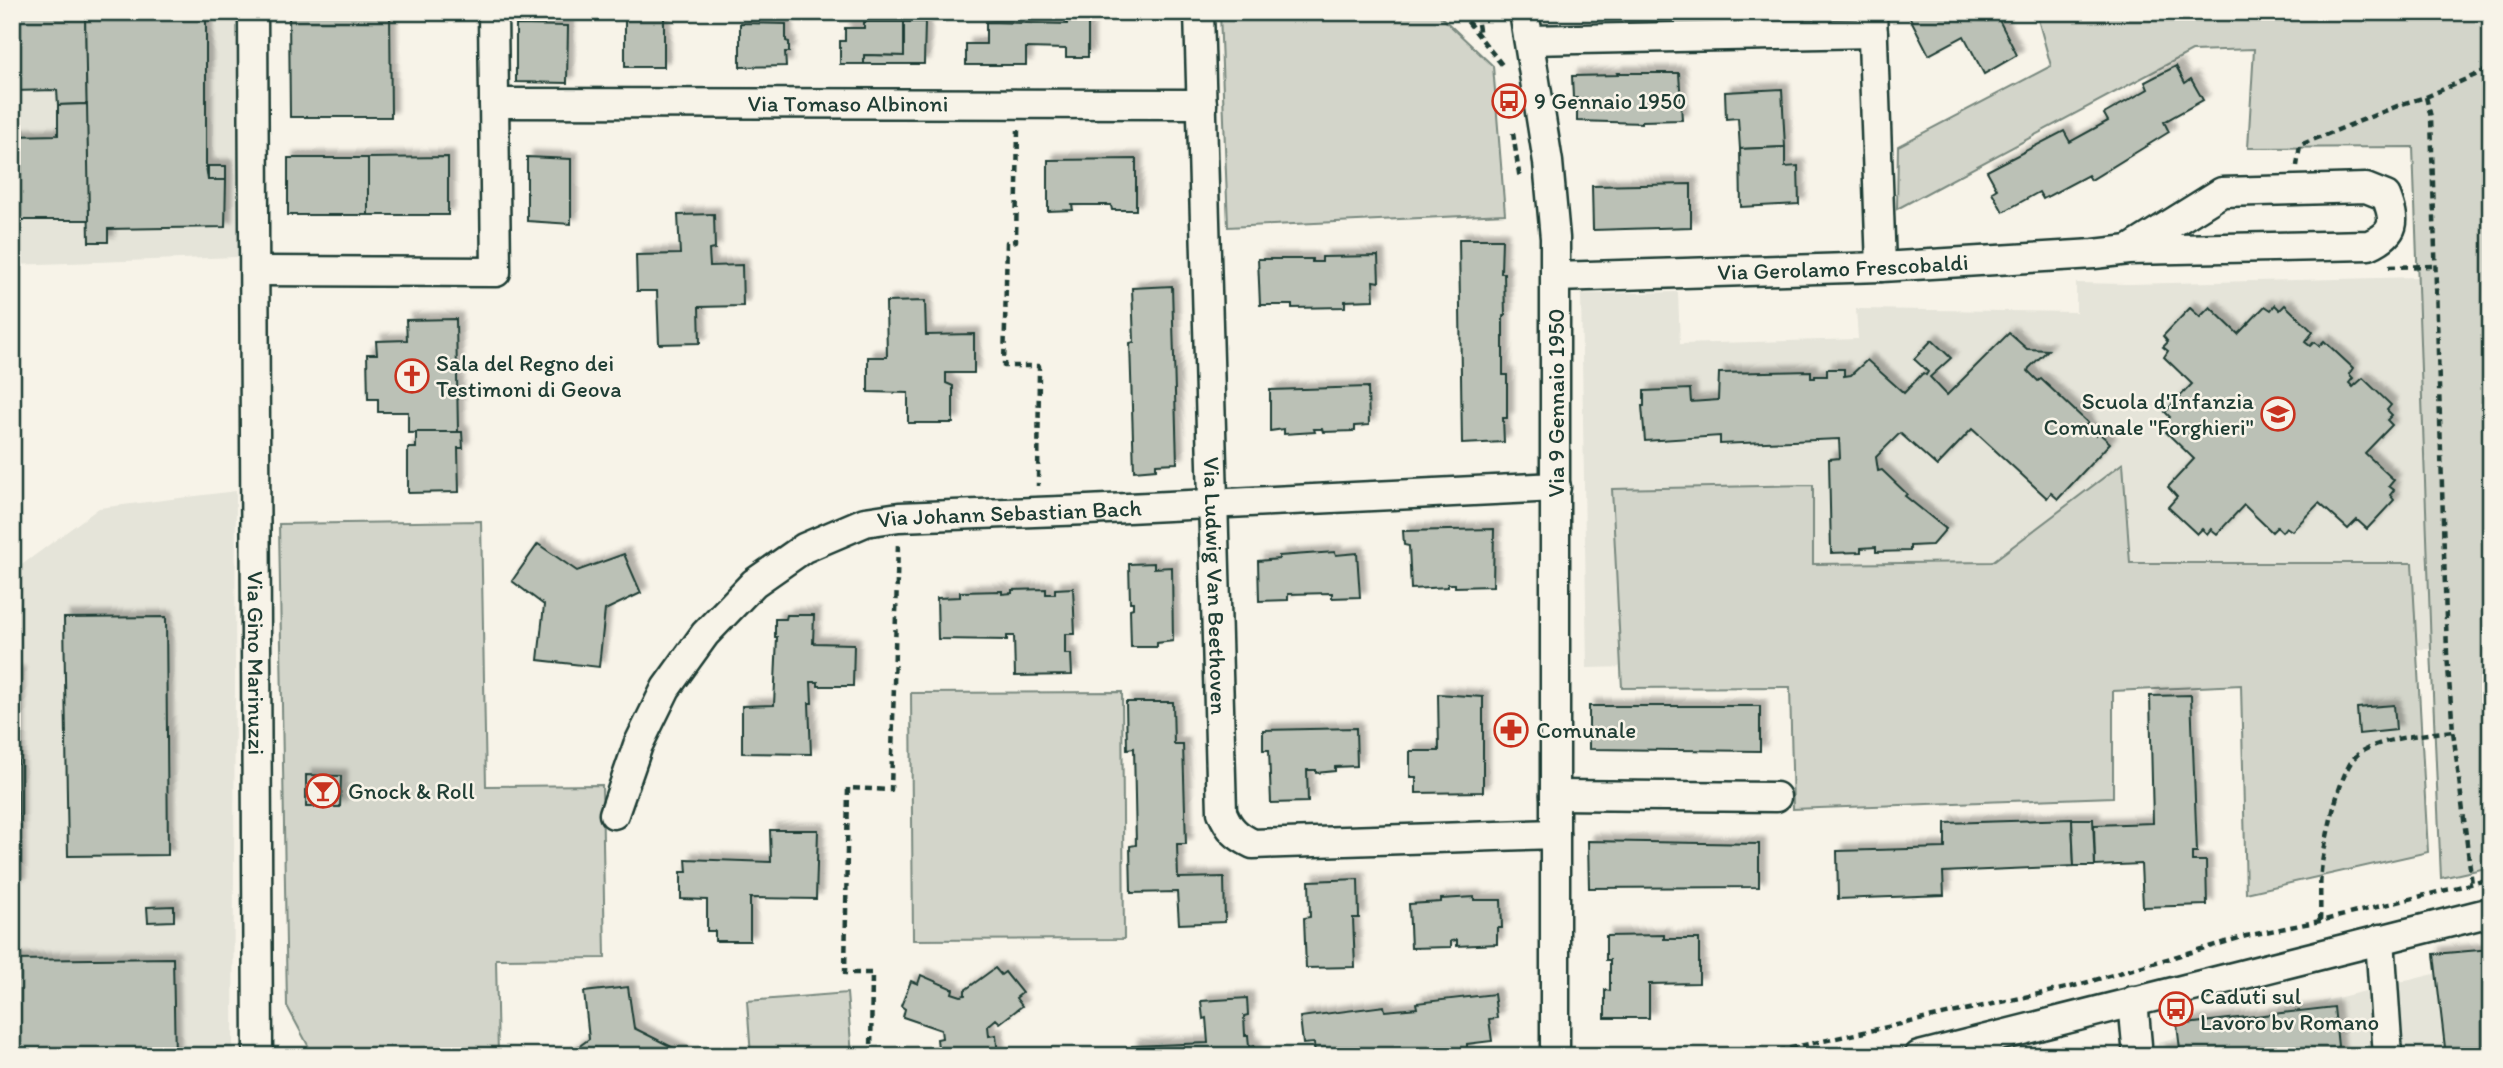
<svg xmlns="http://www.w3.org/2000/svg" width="2503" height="1068" viewBox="0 0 2503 1068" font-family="Itim,sans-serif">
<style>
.built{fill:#e5e4d9}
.green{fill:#d3d5ca;stroke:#79897f;stroke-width:2}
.building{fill:#bbc1b6;stroke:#1f3d34;stroke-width:2;filter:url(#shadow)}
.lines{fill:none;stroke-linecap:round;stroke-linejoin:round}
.minor-casing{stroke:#1f3d34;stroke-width:33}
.path{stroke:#1f3d34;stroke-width:4.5;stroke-dasharray:7 5;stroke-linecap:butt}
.minor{stroke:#f7f3e8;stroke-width:28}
.labels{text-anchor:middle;stroke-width:5;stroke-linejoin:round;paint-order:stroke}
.poi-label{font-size:23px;fill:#1f3d34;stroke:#f7f3e8;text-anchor:start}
.street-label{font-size:23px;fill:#1f3d34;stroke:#f7f3e8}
</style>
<defs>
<filter id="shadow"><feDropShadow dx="6" dy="-6" stdDeviation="2" flood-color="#0004"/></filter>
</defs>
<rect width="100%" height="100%" fill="#f7f3e8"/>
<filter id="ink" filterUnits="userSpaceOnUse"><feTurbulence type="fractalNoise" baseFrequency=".0143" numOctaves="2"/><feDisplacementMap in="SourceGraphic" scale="14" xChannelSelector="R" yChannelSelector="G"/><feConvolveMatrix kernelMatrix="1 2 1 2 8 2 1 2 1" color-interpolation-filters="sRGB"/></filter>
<g filter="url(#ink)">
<g class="built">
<path d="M12,12H239L237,257L12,265Z"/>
<path d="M2418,277L2431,649L1587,668L1581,294L1678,292L1680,344L1858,339L1856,309L2076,312V283L2129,284Z"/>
<path d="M236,491L233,1056H12V572L99,508Z"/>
<path d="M2491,960V1056H2159L2158,1042Z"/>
</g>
<g class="green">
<path d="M1220,12H1436L1493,66L1505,214L1228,227Z"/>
<path d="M2036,12H2491V867L2441,878L2431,649L2413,147L2248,148L2254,49L2192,51L1897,209L1898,146L2051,66Z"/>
<path d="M2123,463L2130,563H2412L2428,852L2246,893L2241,685L2113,691V797L1793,809L1790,687L1622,688L1612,489L1813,485V564L1992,562Z"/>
<path d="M481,521L486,786L602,785L605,958L496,959L498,1056H311V1051L287,1006L279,524Z"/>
<path d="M1122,692L1124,939L913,940L911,693Z"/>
<path d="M847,993L852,1056H751L747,1001Z"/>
</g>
<g class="building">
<path d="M12,12H85L87,104L58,105L57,90L12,91Z"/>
<path d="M85,12H206V166L208,180H226L225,227L108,229V242H89Z"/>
<path d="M289,12H390L391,117H290Z"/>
<rect x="625" y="12" width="39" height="55"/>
<path d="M1907,12H1982L1987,21L1997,16L2017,55L1984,74L1964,36L1929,55Z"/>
<path d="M1067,21H1088V57H1066V49L1026,48V65H966V44H986V22L1067,24Z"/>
<path d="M864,22H904V56L864,55V64H840V41H845V28H864Z"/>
<path d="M904,22H925L924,64H864V55L904,56Z"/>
<path d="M740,23L786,24V41L789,42V52H785L786,66L740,67Z"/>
<path d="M516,25L568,26L567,83L516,82Z"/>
<path d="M2176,66L2185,83L2191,79L2203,100L2164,122L2169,132L2091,180L2088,175L2043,199L2039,192L2003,212L1992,192L1997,189L1987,171L2064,131L2070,142L2108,121L2104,114L2148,89L2145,82Z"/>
<path d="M1617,73H1679L1682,120L1642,121V123L1577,121V98H1573L1572,76L1618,75Z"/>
<path d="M1782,89L1785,147L1740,149L1738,118L1726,119L1725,92Z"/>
<path d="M87,104L89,220H12V136L58,135V105Z"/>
<path d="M1785,147V167L1798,166L1799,204L1741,207L1740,149Z"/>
<path d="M448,157V215H368V158Z"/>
<path d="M527,157L571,159V224L527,221Z"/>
<rect x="288" y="158" width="80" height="57"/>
<path d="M1136,159V210H1112L1111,205H1072L1073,210L1048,211V160Z"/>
<rect x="208" y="166" width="18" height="14"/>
<path d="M1691,184V227L1593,230L1592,186Z"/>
<path d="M714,214L715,249L709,250L710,266L742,265L743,306L699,307L700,343L659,344L657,291H637L636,255L680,254L678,215Z"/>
<path d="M1459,239H1502L1501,273H1504L1505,315L1503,316V375H1507V418H1503L1504,442L1462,444Z"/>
<path d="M1378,256L1379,282L1373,281L1374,300L1345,301V307L1292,308V305H1260L1258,259H1312V262H1322V257Z"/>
<path d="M1172,286L1177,463L1156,464V469L1134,471L1130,343L1134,342L1132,288Z"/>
<path d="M925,301L926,335L974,334V373H946V383L953,386V423H908V393L868,392V357H887L886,302Z"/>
<path d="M2275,305L2280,310L2285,305L2313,332L2305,342L2310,346L2314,342L2319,346L2324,341L2353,368L2349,374L2353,378L2349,383L2353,387L2363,378L2391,405L2387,410L2392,415L2387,420L2392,425L2365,453L2394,480L2389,486L2394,490L2390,495L2394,500L2367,529L2357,520L2348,529L2319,503L2292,531L2286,527L2282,532L2277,527L2272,532L2244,505L2217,534L2211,529L2207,534L2202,529L2197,534L2168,507L2177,497L2168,487L2194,459L2166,432L2170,426L2165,422L2170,417L2165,412L2192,384L2164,357L2168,351L2163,347L2168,342L2163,336L2190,308L2200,317L2210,307L2238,334L2265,306L2271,310Z"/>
<path d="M456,319L458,432L408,433V412H378V399H368L367,354H377L376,341L407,340L406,320Z"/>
<path d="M2009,333L2027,349L2048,350L2029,368L2028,371L2038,381L2041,379L2088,423L2086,425L2096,435L2098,432L2110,443L2058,499L2051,493L2047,498L1972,429L1937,466L1900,433L1876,457L1878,471L1882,470L1907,494L1905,496L1946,529L1932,545L1910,546V551L1876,552V547L1861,548V552L1831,553L1829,459L1840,458L1839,439L1720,444V436L1645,441L1642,406H1644V391L1690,389L1691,402L1718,400L1719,373L1811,371V378H1815V376H1827V369H1844V376L1851,375L1867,360L1904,393L1923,373L1926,375L1928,372L1914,359L1932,340L1951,358L1930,377L1947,395Z"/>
<path d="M1368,387L1369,425L1355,426V431L1323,432L1322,429H1314L1315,432L1284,434V429L1270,431V390Z"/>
<path d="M416,432H462L463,448H458L459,492L408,493V448H416Z"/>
<path d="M1494,529L1493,586L1455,587V584H1448V587L1411,589L1409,546L1404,545L1403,531Z"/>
<path d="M538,544L577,571L624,554L641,593L605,610L599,667L538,660L544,605L512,581Z"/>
<path d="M1335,552L1336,555L1357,553L1360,597L1332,598V593L1288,594V600L1259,601L1258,561L1279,559V556Z"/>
<path d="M1154,563V568L1172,567L1173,641L1157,643V647H1131L1130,609L1133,608V602H1130L1129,564Z"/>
<path d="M1073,588L1075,634H1065V654H1071L1072,675L1015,676L1014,636H1007V640L938,639L937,598L960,597V592L1002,591V594L1012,593V590L1046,589V594H1055V589Z"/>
<path d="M787,615H814L813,643L854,644L853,686H818V682H811L812,703H809L811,754L742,753V706L774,705L777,637H775V619H786Z"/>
<path d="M166,617L168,855L68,856L64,618Z"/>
<path d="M12,673H18L19,884H12Z"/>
<path d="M1438,694L1483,697V792L1416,793V777H1410V751H1439Z"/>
<path d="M2191,695L2197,852H2192V861H2206L2207,905L2143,907L2141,864L2095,866L2094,825L2153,823L2150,696Z"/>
<path d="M1126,702H1173L1174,744H1183L1186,844H1177L1178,878L1224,877L1225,922L1179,924L1177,892L1131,893L1130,846L1136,845L1134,748L1127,749Z"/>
<path d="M2394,705L2396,730L2359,734L2357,708Z"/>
<path d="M1589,706H1760V751L1589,749Z"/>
<path d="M1356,728L1357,766L1335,767V771L1316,773V770H1307L1308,802L1271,803L1269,750H1263V730Z"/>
<path d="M306,775L341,776L340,807H306Z"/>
<path d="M2072,819L2074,866L1943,872L1944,895L1838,899L1837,851L1945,848V823Z"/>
<path d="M2072,819H2093L2095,866H2074Z"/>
<path d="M770,830H818L816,899L750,898V941H715V931H707V900L681,899V872H687L686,859L771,862Z"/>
<path d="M1588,841L1759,844V887L1589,888Z"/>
<path d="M1358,879L1359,918H1353L1355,967L1306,968L1304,918L1310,917L1309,881Z"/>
<path d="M1474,897V900H1501L1502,928H1497V944L1457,946V940L1451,941V947L1411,948L1409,904L1441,902V899Z"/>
<path d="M174,906V921L148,922L147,907Z"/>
<path d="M1664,935V939H1699V983L1649,984V1018H1605V990L1610,991V960H1606V936Z"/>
<path d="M2491,949V1056H2446L2434,954Z"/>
<path d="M173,958L175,1056H12V960Z"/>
<path d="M995,968L1001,975L1005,972L1022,993L1016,998L1022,1006L1000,1023L996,1019L988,1026L989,1036L996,1035L998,1056H939L937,1039L942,1038L941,1030L903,1017L905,1009L901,1006L911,981L918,984L921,975L953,989L952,993L961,996L965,995V990Z"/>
<path d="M628,987L634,1028L684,1053L683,1056H566L589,1039L584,992Z"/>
<path d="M1494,994L1497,1018L1489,1019L1492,1041L1467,1044V1050L1444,1053L1443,1048L1375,1056H1315L1314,1043L1303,1044L1300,1017L1384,1006L1385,1011L1417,1008L1416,1003Z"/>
<path d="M1247,998L1248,1015L1244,1016L1245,1035H1248L1249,1047L1254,1046L1255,1056H1133L1132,1046L1208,1043L1206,1018L1203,1019L1201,1001Z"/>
<path d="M2334,1007L2339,1056H2161L2160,1051L2180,1049L2177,1025Z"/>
</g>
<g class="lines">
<defs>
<g id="minor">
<path id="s1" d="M253,12L258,1056"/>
<path id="s2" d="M1199,12L1222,812C1229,829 1236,836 1253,844L1555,834"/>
<path d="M1524,12L1548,162L1555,238V1056"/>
<path d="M1872,12L1881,267"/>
<path d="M1529,40L1873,33"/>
<path id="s3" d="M494,103L1202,104"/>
<path d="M255,271L496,272L493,12"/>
<path id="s4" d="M1556,277L1881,267L2094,254L2129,250L2369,245C2396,233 2396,222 2386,196L2366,188L2222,192L2129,250"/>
<path d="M1555,795L1776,797"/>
<path id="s5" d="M614,814L638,745L666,688L705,634L754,583L804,548L865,522L899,517L1087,510L1556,487"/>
<path d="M2380,939L2388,1056"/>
<path d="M2133,1001L2138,1056"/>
<path d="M1919,1056L2491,912"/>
</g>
</defs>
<use href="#minor" class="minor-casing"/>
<g class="path">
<path d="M1460,12L1503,66"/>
<path d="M1476,12L1480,36"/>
<path d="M2426,97L2431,117L2447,654L2453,731L2472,884"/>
<path d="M1018,130L1016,241L1007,242L1004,366H1039L1038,486"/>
<path d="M1513,133L1520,180"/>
<path d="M2297,166L2300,145L2405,103L2426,97L2491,68"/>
<path d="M2389,267L2435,266"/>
<path d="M2320,921C2321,902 2319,882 2322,863C2326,839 2339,772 2356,756C2375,738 2428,734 2453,731"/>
<path d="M871,1056L872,973H845L848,788L891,790L898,544"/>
<path d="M1754,1056L2071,987L2246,936L2320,921L2491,879"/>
</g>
<use href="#minor" class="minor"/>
</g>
</g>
<defs>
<symbol id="bus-ring" viewBox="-11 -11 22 22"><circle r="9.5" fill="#f7f3e8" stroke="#c8321e" stroke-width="1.5"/><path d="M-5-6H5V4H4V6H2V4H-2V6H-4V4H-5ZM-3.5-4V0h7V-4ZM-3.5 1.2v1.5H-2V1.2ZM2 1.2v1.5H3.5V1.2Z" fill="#c8321e"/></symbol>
<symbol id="church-ring" viewBox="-11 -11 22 22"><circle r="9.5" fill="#f7f3e8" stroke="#c8321e" stroke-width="1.5"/><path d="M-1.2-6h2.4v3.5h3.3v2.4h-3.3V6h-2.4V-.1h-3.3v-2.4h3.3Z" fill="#c8321e"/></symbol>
<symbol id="school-ring" viewBox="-11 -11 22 22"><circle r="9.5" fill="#f7f3e8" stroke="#c8321e" stroke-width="1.5"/><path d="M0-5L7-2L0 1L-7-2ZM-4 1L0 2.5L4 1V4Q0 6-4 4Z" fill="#c8321e"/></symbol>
<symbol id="pharmacy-ring" viewBox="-11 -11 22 22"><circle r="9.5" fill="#f7f3e8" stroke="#c8321e" stroke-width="1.5"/><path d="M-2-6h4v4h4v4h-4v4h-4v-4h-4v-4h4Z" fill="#c8321e"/></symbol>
<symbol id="bar-ring" viewBox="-11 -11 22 22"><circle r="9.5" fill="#f7f3e8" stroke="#c8321e" stroke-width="1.5"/><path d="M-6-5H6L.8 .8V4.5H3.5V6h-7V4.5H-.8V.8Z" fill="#c8321e"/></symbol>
</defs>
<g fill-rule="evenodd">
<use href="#bus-ring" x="1490" y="82" width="38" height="38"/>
<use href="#church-ring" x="393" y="357" width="38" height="38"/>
<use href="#school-ring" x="2259" y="395" width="38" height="38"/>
<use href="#pharmacy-ring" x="1492" y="711" width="38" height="38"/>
<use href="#bar-ring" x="304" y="772" width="38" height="38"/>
<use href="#bus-ring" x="2157" y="990" width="38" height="38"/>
</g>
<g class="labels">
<g class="poi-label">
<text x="1534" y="109">9 Gennaio 1950</text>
<text x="436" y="371">Sala del Regno dei<tspan x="436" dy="26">Testimoni di Geova</tspan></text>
<text x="2254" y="409" text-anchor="end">Scuola d'Infanzia<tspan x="2254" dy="26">Comunale "Forghieri"</tspan></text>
<text x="1536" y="738">Comunale</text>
<text x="348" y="799">Gnock &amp; Roll</text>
<text x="2200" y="1004">Caduti sul<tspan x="2200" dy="26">Lavoro bv Romano</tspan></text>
</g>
<g class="street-label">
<text dy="8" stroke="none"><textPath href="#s3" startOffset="354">Via Tomaso Albinoni</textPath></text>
<text dy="8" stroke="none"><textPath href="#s4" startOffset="287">Via Gerolamo Frescobaldi</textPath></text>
<text transform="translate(1556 403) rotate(-90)" y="8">Via 9 Gennaio 1950</text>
<text dy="8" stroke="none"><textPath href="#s5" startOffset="546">Via Johann Sebastian Bach</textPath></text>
<text dy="8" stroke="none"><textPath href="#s2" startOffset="574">Via Ludwig Van Beethoven</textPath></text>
<text dy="8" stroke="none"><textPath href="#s1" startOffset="651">Via Gino Marinuzzi</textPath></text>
</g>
</g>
<rect width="2503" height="1068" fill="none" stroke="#f7f3e8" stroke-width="42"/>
<rect x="21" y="21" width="2461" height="1026" fill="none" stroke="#1f3d34" stroke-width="2.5" filter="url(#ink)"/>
</svg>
